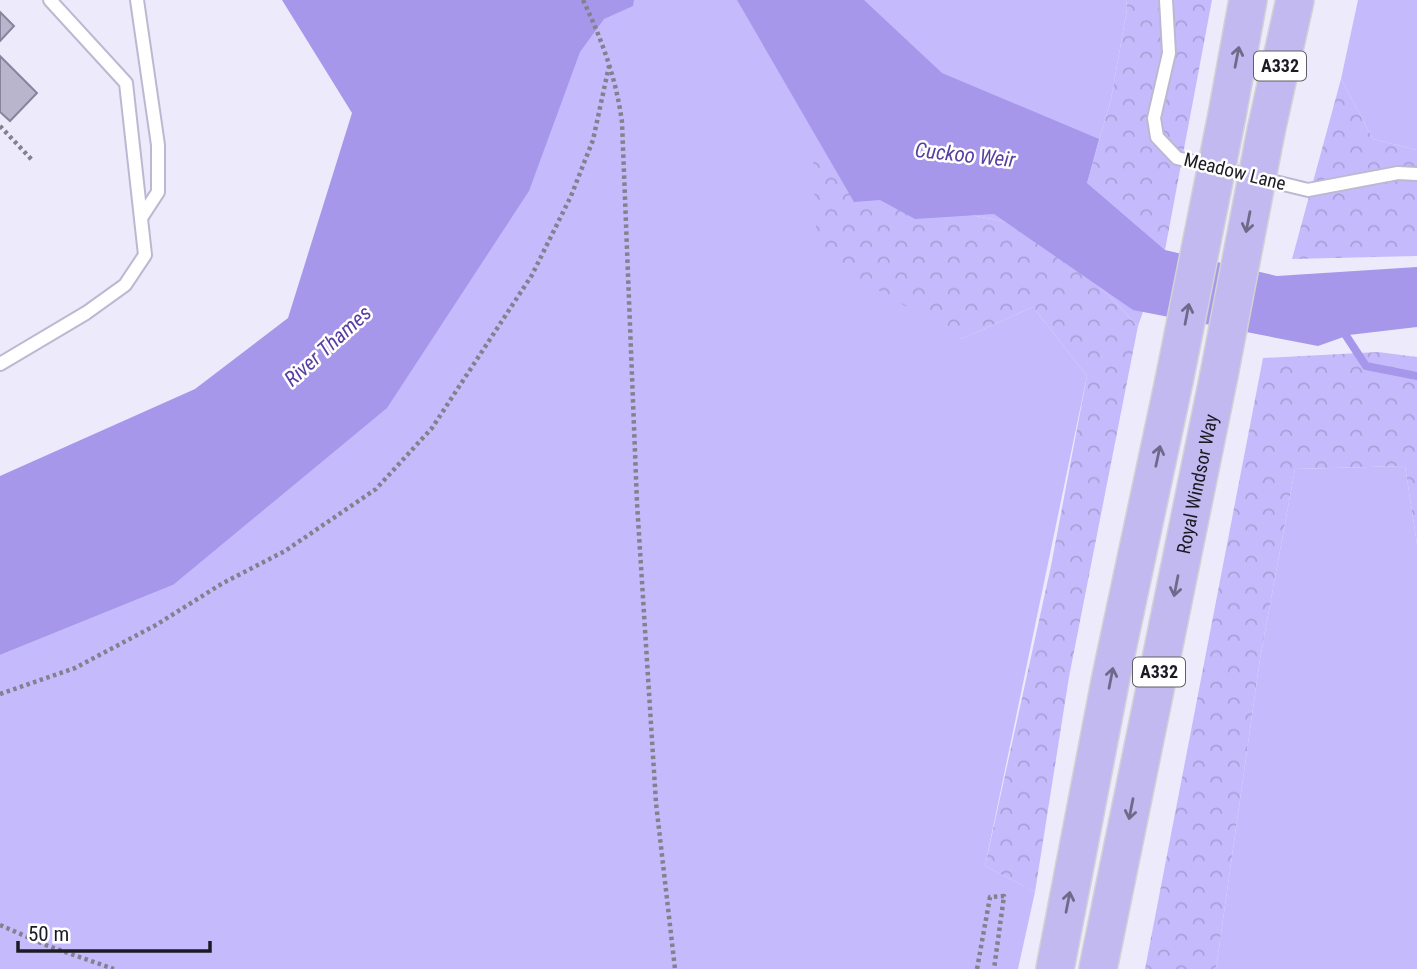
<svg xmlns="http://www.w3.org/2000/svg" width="1417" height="969" viewBox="0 0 1417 969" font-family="'Roboto Condensed',sans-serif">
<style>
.grass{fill:#c5bbfc}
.forest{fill:url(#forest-crowns)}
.water{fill:#a697eb}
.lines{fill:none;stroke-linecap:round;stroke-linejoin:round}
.stream{stroke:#a697eb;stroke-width:8}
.building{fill:#b8b5cd;stroke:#87859c;stroke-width:2}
.service-casing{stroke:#bbb9d1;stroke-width:16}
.primary-casing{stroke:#d2d1d3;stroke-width:40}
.path{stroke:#83818e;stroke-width:4.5;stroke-dasharray:3.5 3.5;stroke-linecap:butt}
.service{stroke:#fff;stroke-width:12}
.primary{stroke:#c3b9f1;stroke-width:37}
.primary-bridge-casing{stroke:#d2d1d3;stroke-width:40;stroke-linecap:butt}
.primary-bridge{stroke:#c3b9f1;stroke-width:37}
.oneway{stroke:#706a8a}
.labels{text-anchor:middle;stroke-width:5;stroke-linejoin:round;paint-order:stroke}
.shield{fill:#fff;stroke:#605f66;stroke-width:2}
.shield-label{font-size:18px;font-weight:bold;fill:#1c1b24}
.street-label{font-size:19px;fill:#1c1b24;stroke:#fff}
.water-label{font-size:21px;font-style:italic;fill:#583fa1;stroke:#fff}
</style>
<defs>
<pattern id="forest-crowns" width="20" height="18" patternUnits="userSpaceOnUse" patternTransform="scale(1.75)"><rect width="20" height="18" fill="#c5bbfc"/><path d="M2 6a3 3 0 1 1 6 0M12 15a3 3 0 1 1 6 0" fill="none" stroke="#a9a0d8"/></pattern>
</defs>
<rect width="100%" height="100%" fill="#edebfb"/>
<g class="grass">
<path d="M553,0H1126L1127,9L1111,99L1087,183L1165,250L1138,326L1044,229L945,210L812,135L961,339L1033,307L1087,376L985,866L1035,892L1018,969H0V655L173,585Z"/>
<path d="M1358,0H1417V150L1373,139L1341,79Z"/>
<path d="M1405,466L1417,544V969H1216L1260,659L1295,469Z"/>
</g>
<g class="forest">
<path d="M1126,0H1212L1165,250L1087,183L1111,99L1127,9Z"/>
<path d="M1341,79L1373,139L1417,150V256L1292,259Z"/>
<path d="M812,134L944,210L1044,229L1138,326L1069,677L1035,892L985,866L1051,566L1087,376L1033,307L961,339L817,254Z"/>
<path d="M1378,352L1417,357V544L1405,466L1295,469L1260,659L1216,969H1145L1263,358Z"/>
</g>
<g class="water">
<path d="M282,0H634L633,6L604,19L580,52L529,191L387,408L173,585L0,655V476L195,389L288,318L352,113Z"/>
<path d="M737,0H864L942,73L1099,139L1087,183L1165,250L1277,276L1417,267V327L1349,335L1318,346L1133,310L994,214L915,219L880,200L854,202Z"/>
</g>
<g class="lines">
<path class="stream" d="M1341,328L1366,366L1417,376"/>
</g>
<g class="building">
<path d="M0,12L14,26L0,41Z"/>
<path d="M0,56L37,93L10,121L0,112Z"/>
</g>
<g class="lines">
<defs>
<g id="service">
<path d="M137,0L158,145V192L141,218"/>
<path d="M1166,0L1169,53L1154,118L1157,137L1177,158L1308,190L1398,173L1417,174"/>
<path d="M0,364L86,313L125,285L145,255L126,83L50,0"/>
</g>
<g id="primary">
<path d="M1227,115L1248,0"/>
<path d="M1266,131L1295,0"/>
<path d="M1055,969L1111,677L1174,381"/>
<path id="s1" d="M1098,969L1219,375"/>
</g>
</defs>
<use href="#service" class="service-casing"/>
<use href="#primary" class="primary-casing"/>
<g class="path">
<path d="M583,0C602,40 616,78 622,122L637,503L656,803L675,969"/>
<path d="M0,126L33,161"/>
<path d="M0,694L75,668L156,625L223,583L285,551L376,489L432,428L532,275L571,196L593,140L609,66"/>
<path d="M0,925L48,946L114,969"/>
<path d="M977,969L990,897L1004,896L994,969"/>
</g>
<use href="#service" class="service"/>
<use href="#primary" class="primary"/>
<defs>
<g id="primary-bridge">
<path d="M1219,375L1266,131"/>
<path d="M1174,381L1227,115"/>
</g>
</defs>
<use href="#primary-bridge" class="primary-bridge-casing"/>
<use href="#primary-bridge" class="primary-bridge"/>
</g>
<defs><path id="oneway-shaft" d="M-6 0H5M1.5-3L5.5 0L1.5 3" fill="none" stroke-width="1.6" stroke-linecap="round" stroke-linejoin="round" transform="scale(1.75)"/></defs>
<g class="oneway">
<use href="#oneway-shaft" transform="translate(1237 57) rotate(-79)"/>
<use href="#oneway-shaft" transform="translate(1248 222) rotate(101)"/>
<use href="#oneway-shaft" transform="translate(1187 314) rotate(-79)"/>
<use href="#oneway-shaft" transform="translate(1158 456) rotate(-78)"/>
<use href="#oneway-shaft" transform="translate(1176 586) rotate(101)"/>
<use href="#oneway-shaft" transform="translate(1111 678) rotate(-79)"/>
<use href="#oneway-shaft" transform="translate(1131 809) rotate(101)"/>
<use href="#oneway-shaft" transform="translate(1068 902) rotate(-79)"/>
</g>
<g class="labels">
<g class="shield">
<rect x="1254" y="51.5" width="52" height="29" rx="5"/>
<rect x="1133" y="657.5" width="52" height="29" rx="5"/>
</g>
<g class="shield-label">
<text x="1280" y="72">A332</text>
<text x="1159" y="678">A332</text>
</g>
<g class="street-label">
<text transform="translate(1235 171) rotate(14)" y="7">Meadow Lane</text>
<text dy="7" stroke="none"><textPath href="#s1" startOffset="495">Royal Windsor Way</textPath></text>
</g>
<g class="water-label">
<text transform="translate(965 155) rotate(6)" y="7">Cuckoo Weir</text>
<text transform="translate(328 346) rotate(-42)" y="7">River Thames</text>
</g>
</g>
<path d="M18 941v10h192v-10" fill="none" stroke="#1c1b24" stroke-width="3.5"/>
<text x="28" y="941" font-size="21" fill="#1c1b24" stroke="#ffffff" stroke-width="5" paint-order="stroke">50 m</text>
</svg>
